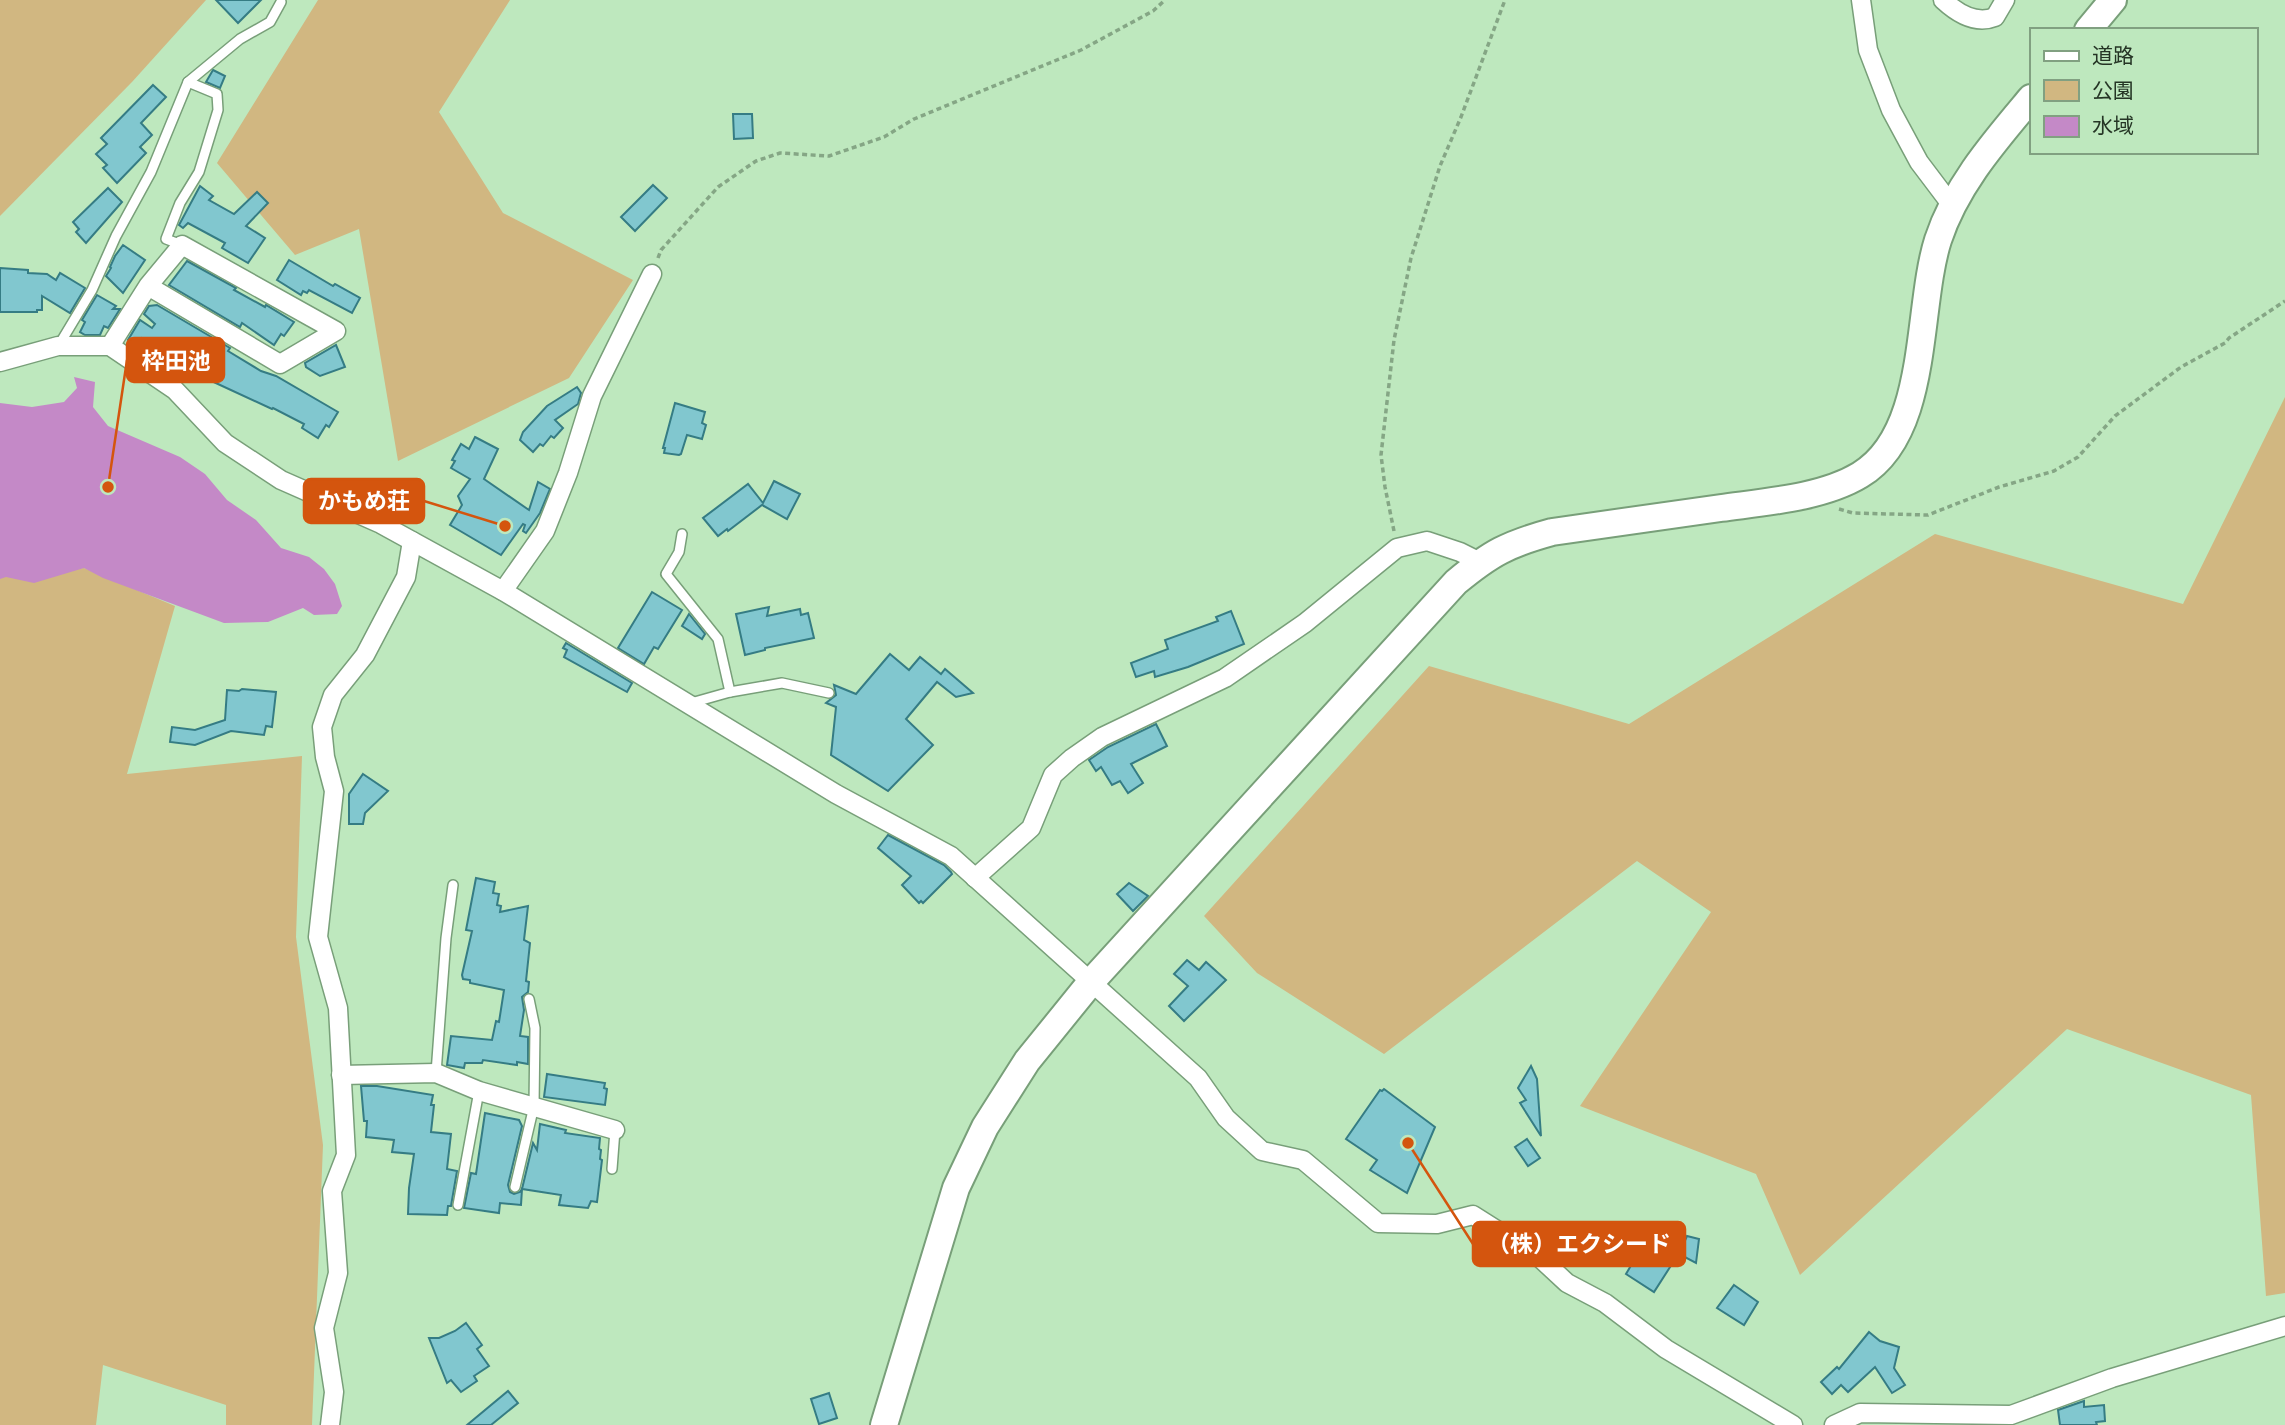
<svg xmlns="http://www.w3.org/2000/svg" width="2285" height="1425" viewBox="0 0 2285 1425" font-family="'Open Sans','Noto Sans JP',sans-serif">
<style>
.green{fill:#d1b781}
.water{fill:#c489c7}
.building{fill:#81c7cf;stroke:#357c84;stroke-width:2}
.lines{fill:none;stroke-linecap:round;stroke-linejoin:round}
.lane-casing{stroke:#789f79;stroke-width:12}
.street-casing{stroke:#789f79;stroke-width:21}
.secondary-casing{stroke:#789f79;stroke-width:30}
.path{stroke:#85a685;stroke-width:3.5;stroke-dasharray:5 3.5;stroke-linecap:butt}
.lane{stroke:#fff;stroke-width:9}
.street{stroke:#fff;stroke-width:18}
.secondary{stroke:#fff;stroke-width:26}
.leader{fill:none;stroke:#d4550e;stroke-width:2.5}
.callout-dot{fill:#d4550e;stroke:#bee8be;stroke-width:2.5}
.callout{fill:#d4550e;stroke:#d4550e;stroke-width:2.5}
.callout-label{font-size:23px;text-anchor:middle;font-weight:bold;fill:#fff}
</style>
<rect width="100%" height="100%" fill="#bee8be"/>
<g class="green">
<path d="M0,0H206L132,82L0,216Z"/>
<path d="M318,0H510L439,112L503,213L633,280L569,378L398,461L359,229L295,255L217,163Z"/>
<path d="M2285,397V1293L2266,1296L2251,1095L2067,1029L1800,1275L1756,1174L1580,1106L1711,912L1637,861L1384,1054L1257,973L1204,916L1429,666L1629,724L1935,534L2183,604Z"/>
<path d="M84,568L175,606L127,774L302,756L296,937L323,1145L312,1425H226V1405L103,1365L96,1425H0V574Z"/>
</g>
<path class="water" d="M74,377L95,382L93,407L108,426L180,457L205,474L227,500L256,520L281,548L309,557L324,569L335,584L342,606L337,614L314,615L303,608L268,622L224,623L103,578L84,568L34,583L6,577L0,579V403L32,407L64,402L77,388Z"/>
<g class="building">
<path d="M216,0H261L238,23Z"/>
<path d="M213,70L225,76L220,88L206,82Z"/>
<path d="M153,85L166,97L141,123L152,135L140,147L146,153L117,183L103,168L107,165L96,154L107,144L101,138Z"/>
<path d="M733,114H752L753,138L734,139Z"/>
<path d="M653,185L667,198L635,231L621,217Z"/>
<path d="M200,186L213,196L209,200L234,214L257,192L268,203L246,226L265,238L248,263L222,248L225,243L188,223L183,228L179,225Z"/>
<path d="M108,188L122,202L86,243L76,232L79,229L73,222Z"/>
<path d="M123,245L145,260L123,293L106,276L111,268L110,267L115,256Z"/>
<path d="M289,260L333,286L335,284L360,298L352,313L309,290L307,293L303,291L301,295L277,280Z"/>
<path d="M187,261L236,288L234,290L265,307L266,305L294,322L284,336L281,334L274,345L242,323L240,327L169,285Z"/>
<path d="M0,268L28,270V273L47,274L56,280L60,273L85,288L70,313L42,296V310H37V312H0Z"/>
<path d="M97,295L116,306L113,309H120L108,328L104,326L100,335H85L80,332L85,322L82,320Z"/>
<path d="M157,305L230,348L228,351L261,371L276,376L338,412L329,427L326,425L318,438L302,428L304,424L273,408L272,409L205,378L142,338L137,345L128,340L140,320L152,328L155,324L144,314L149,306Z"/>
<path d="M336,345L345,367L320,376L306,367L305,363Z"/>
<path d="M577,387L581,393L578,404L555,420L563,428L554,438L551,436L543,446L540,444L533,452L520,440L523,432L547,406Z"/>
<path d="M675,403L705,412L702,423L706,425L702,439L687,435L681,454L679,455L664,453L665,448H663Z"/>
<path d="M475,437L498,449L484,479L529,510L538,482L550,489L540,513L526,533L523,531L525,525L523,524L501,555L450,525L462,505L458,496L470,479L451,468L455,461L452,460L461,444L469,449Z"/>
<path d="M774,481L800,494L787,519L762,505L728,531L727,529L718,536L703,518L748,484L763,503Z"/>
<path d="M652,592L682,610L658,649L654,647L644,664L618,648Z"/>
<path d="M769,607L767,616L800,609L801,615L808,613L814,638L765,648V650L745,655L736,614Z"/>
<path d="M1231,611L1244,644L1188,667L1155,677L1154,671L1136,677L1131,663L1168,649L1165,640L1218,621L1216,617Z"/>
<path d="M689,614L705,634L702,639L682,626Z"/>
<path d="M566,643L632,683L627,692L564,657L567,650L563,648Z"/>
<path d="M890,654L909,670L920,657L941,674L945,669L973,693L956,697L937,682L906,719L933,745L888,791L831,755L836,707L826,703L836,695L834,685L856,694Z"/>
<path d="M242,689L276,692L272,727L266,726L264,735L231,731L195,745L170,742L172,727L195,730L225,720L227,690L239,691Z"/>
<path d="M1156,724L1167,746L1131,764L1143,783L1128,793L1120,781L1112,785L1101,767L1096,771L1089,760L1108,747Z"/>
<path d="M363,774L388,791L365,813L363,824H349V794Z"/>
<path d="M888,835L944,865L951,872L952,874L923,903L921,901L919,903L902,885L911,876L878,848Z"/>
<path d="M476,878L495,882L493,893L499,894L497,905L501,906L500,912L528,906L524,940L530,943L526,981L529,982L528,992L522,997L524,1010L520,1036L528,1037V1064L517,1062V1065L483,1060L482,1063H465L464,1068L447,1065L451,1036L492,1040L496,1021L499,1022L504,990L470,983V980L463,979L462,975L472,931L466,930Z"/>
<path d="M1129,883L1148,896L1133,911L1117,894Z"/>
<path d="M1187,960L1199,970L1206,962L1226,980L1184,1021L1169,1006L1188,986L1174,974Z"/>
<path d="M1531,1066L1537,1079L1541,1136L1520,1103L1526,1100L1518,1088Z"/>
<path d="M547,1074L605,1083L604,1088L607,1089L605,1105L544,1097Z"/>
<path d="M361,1086H377L433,1095L431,1105H434L431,1132L451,1134L447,1169L457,1171L451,1206H448L447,1215L408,1214L409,1188L414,1154L392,1152L394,1140L366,1137L367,1121H364Z"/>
<path d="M1384,1089L1435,1127L1407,1193L1370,1170L1377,1160L1346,1139L1380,1090L1382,1091Z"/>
<path d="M485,1113L519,1120L522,1126L508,1185L510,1192L514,1194L520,1192L522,1189L533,1143L537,1150L540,1124L566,1130L565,1133L600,1138L599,1149L601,1150L600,1159L602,1160L597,1202L591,1201L588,1208L559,1205L561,1195L522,1189L521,1205L500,1203L499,1213L464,1208L471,1173L476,1174Z"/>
<path d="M1527,1139L1540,1158L1528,1166L1515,1147Z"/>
<path d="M1687,1236L1699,1239L1696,1263L1679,1254Z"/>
<path d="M1643,1245L1672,1264L1654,1292L1626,1274Z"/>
<path d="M1734,1285L1758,1302L1744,1325L1717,1308Z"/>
<path d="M466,1323L482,1345L477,1349L489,1366L474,1376L477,1381L461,1392L451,1380L447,1383L429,1338H439L455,1331Z"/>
<path d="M1869,1332L1880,1341L1899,1347L1894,1368L1905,1385L1892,1393L1875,1367L1848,1392L1841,1385L1832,1394L1821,1382L1837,1367L1839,1369Z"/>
<path d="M508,1391L518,1403L491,1425H467Z"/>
<path d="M829,1393L837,1418L819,1424L811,1399Z"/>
<path d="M2084,1401V1407L2104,1405L2105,1421L2096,1422L2097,1425H2060L2058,1410Z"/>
</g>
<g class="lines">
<defs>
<g id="lane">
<path d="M182,245L166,239L180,203L199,172L218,110L217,94L188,82"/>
<path d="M59,345L92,290L116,236L151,172L188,82L240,39L270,22L281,2"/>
<path d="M682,534L679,552L666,574L718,639L730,692"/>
<path d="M691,703L730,692L782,683L829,693"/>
<path d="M436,1073L446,938L453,885"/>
<path d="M612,1169L615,1130"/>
<path d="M515,1187L534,1106L535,1028L529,999"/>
<path d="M458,1205L479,1091"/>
</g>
<g id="street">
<path d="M1861,0L1868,50L1891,110L1919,162L1953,207"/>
<path d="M1943,0C1957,13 1975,25 1995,17L2005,0"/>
<path d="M110,346L148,286L182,245L336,331L280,364L148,286"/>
<path d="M0,362L58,346H110L175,390L225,443L281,480L381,524L503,591L836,794L951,856L1198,1078L1226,1118L1262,1151L1303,1160L1378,1223L1437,1224L1473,1215L1539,1257L1567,1283L1605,1303L1666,1349L1793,1425"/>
<path d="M503,591L545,531L568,473L592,396L652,274"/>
<path d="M975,878L1031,828L1053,775L1072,758L1102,737L1225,678L1305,623L1397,548L1427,541L1460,552L1480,562"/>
<path d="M341,1075L436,1073L479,1091L615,1130"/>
<path d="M330,1425L334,1392L324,1328L338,1273L332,1191L346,1155L338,1008L318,937L334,791L325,757L322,727L333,695L365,655L406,577L412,541"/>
<path d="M1834,1425L1860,1413L2011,1415L2112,1378L2285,1326"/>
</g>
<g id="secondary">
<path d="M2088,30L2113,0"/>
<path d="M884,1425L956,1188L985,1127L1027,1061L1091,982L1456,582C1491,553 1508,544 1552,532C1608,524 1664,516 1721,508C1764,502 1822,498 1860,475C1930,433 1916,309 1938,240C1956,185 1995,141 2031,98"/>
</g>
</defs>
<use href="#lane" class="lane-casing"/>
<use href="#street" class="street-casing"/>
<use href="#secondary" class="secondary-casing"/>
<g class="path">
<path d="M658,258L661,250L718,187L756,161L780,153L829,156L884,137L914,119L1081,50L1153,11L1165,0"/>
<path d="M1839,509L1853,513L1928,515L1999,487L2054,471L2078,457L2115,416L2181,367L2225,343L2229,338L2285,301"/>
<path d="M1394,531L1385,487L1381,455L1394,340L1411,258L1440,166L1461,117L1505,0"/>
</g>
<use href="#lane" class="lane"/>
<use href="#street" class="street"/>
<use href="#secondary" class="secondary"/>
</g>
<path class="leader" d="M108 487L127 360M505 526L424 501M1408 1143L1473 1244"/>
<g class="callout-dot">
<circle cx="108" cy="487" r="7"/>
<circle cx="505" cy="526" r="7"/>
<circle cx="1408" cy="1143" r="7"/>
</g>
<g class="callout">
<rect x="127" y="338" width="97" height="44" rx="7"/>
<rect x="304" y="479" width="120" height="44" rx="7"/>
<rect x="1473" y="1222" width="212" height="44" rx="7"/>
</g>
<g class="callout-label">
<text x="176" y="369">枠田池</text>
<text x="364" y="509">かもめ荘</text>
<text x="1579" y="1252">（株）エクシード</text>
</g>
<rect x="2030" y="28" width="228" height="126" fill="#bee8be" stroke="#81a081" stroke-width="2"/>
<rect x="2044" y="51" width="35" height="10" fill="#ffffff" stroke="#81a081" stroke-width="2"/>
<text x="2092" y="63" font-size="21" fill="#253525">道路</text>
<rect x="2044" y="80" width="35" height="21" fill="#d1b781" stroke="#81a081" stroke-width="2"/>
<text x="2092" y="98" font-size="21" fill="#253525">公園</text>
<rect x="2044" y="116" width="35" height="21" fill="#c489c7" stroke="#81a081" stroke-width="2"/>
<text x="2092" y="133" font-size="21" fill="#253525">水域</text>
</svg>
